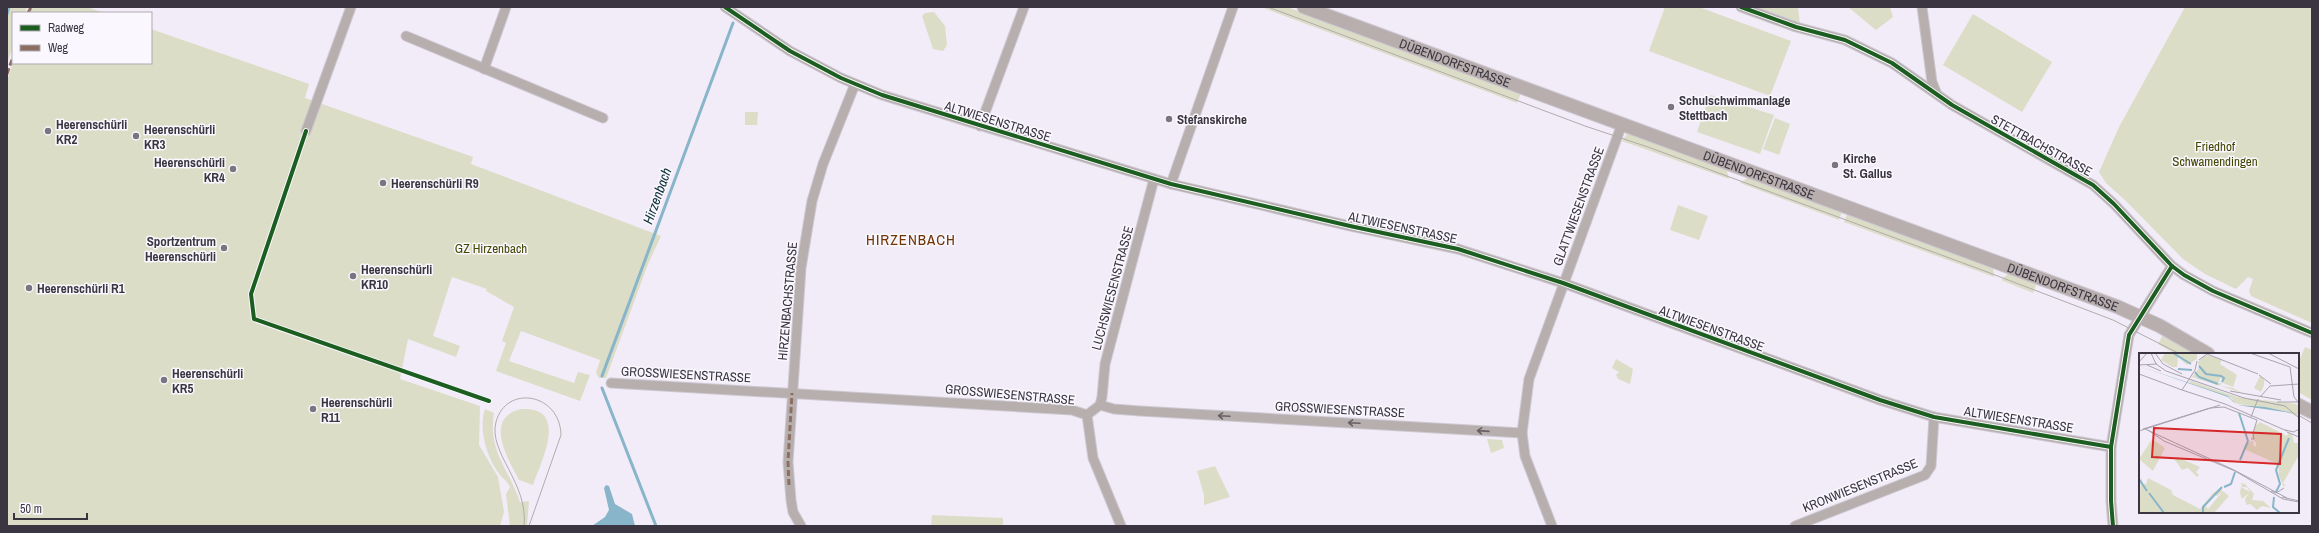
<svg xmlns="http://www.w3.org/2000/svg" width="2319" height="533" viewBox="0 0 2319 533" font-family="'Archivo Narrow',sans-serif">
<style>
.green{fill:#dbddc6}
.water{fill:#88b5c9}
.lines{fill:none;stroke-linecap:round;stroke-linejoin:round}
.stream{stroke:#88b5c9;stroke-width:3}
.street-casing{stroke:#cdc8d2;stroke-width:11}
.secondary-casing{stroke:#cdc8d2;stroke-width:15}
.street{stroke:#b7afad;stroke-width:9}
.secondary{stroke:#b7aead;stroke-width:13}
.tram{stroke:#b1abae;stroke-width:1}
.quiet{stroke:#8d6e63;stroke-width:3;stroke-dasharray:6 3;stroke-linecap:butt}
.cycleway-casing{stroke:#faf8fe;stroke-width:6}
.cycleway{stroke:#1b5e20;stroke-width:4}
.oneway{stroke:#666066}
.poi-dot{fill:#7a7580;stroke:#faf8fe;stroke-width:1.5}
.labels{text-anchor:middle;stroke-width:3;stroke-linejoin:round;paint-order:stroke}
.street-label{font-size:13px;fill:#3a3540;stroke:#faf8fe}
.poi-label{font-size:13px;font-weight:bold;fill:#3a3540;stroke:#faf8fe;text-anchor:start}
.park-label{font-size:13px;fill:#424700;stroke:#faf8fe}
.water-label{font-size:14px;font-style:italic;fill:#0d2f39;stroke:#faf8fe}
.quarter-label{font-size:15px;letter-spacing:1px;fill:#703503;stroke:#faf8fe}
.inset-river{fill:none;stroke:#88b5c9;stroke-width:2}
.inset-road{fill:none;stroke:#a8a3ae;stroke-width:1}
.view{fill:#d62828;fill-opacity:0.15;stroke:#d62828;stroke-width:2}
.inset-edge{fill:none;stroke:#3a3540;stroke-width:2}
</style>
<rect width="100%" height="100%" fill="#f2ecf8"/>
<g class="green">
<path d="M7,7H27L25,13H13V47L7,63Z"/>
<path d="M32,7H87L105,13H30Z"/>
<path d="M1261,7H1287L1521,93L1517,103Z"/>
<path d="M1665,7H1699L1791,41L1770,96L1649,51Z"/>
<path d="M1752,7H1798L1800,25Z"/>
<path d="M1848,7H1890L1893,17L1876,30Z"/>
<path d="M2185,7H2312V323L2251,296L2249,291L2253,279L2248,277L2236,289L2205,274L2183,259L2126,201L2106,183L2099,172L2119,127Z"/>
<path d="M934,12L945,26L947,45L943,51L933,49L922,16L925,13Z"/>
<path d="M1973,14L2052,62L2022,112L1943,65Z"/>
<path d="M151,29L309,84L305,98L473,157L471,164L661,236L648,264L606,378H599L596,373L600,360L521,331L509,361L574,383L578,372L590,375L580,401L496,371L506,343L502,341L514,307L486,291L487,289L452,277L433,336L460,346L456,357L408,339L400,379L480,406L479,445L498,477L504,512L500,526H7V81L13,63H151Z"/>
<path d="M1710,95L1774,115L1760,154L1697,132Z"/>
<path d="M745,112H758L757,125H745Z"/>
<path d="M1775,118L1790,124L1779,155L1763,149Z"/>
<path d="M1627,134H1632L1726,168L1729,179L1622,141Z"/>
<path d="M1749,177L1842,212L1839,220L1740,183Z"/>
<path d="M1678,205L1708,216L1699,240L1670,230Z"/>
<path d="M1848,212L1993,267L1994,277L1844,222Z"/>
<path d="M2009,273L2036,285L2033,293L2001,280Z"/>
<path d="M2163,335L2196,354H2175L2158,344Z"/>
<path d="M2305,347L2312,350V400L2298,392V363Z"/>
<path d="M1616,359L1633,369L1630,384L1618,379L1616,375L1619,372L1612,368Z"/>
<path d="M485,409L494,413C488,452 508,467 520,502L529,501L527,526H510L506,494L510,487C507,480 504,480 500,475C487,459 478,429 485,409Z"/>
<path d="M521,409C570,406 541,462 533,485L519,480C508,459 483,418 521,409Z"/>
<path d="M1487,439L1502,440L1504,448L1491,453Z"/>
<path d="M1215,466L1230,497L1204,505V495L1197,471Z"/>
<path d="M932,515L1003,518V526H931Z"/>
</g>
<path class="water" d="M606,485L609,486L615,504L632,514L635,526H592L605,517L609,510L604,488Z"/>
<g class="lines">
<g class="stream">
<path d="M7,14L9,7"/>
<path d="M602,376L733,23"/>
<path d="M602,388L656,526"/>
</g>
<defs>
<g id="street">
<path d="M725,7L790,51L841,78L882,95L1171,184L1350,226L1458,249L1563,283L1880,400L1934,417L2111,447"/>
<path d="M1741,7L1796,27L1845,40L1892,63L1952,105L2093,185L2114,204L2172,266L2184,275L2213,291L2312,333"/>
<path d="M1922,7L1932,82L1936,92"/>
<path d="M406,36L603,118"/>
<path d="M484,69L506,7"/>
<path d="M980,126L1024,7"/>
<path d="M306,131L351,7"/>
<path d="M1171,184L1233,7"/>
<path d="M611,383L1072,410L1087,415"/>
<path d="M1100,405L1102,397L1105,364L1154,179"/>
<path d="M1087,415L1100,405L1114,409L1140,411L1522,433"/>
<path d="M1087,415L1093,458L1121,526"/>
<path d="M801,526L793,512L791,500L788,462L801,268L812,201L823,164L855,84"/>
<path d="M1552,526L1525,456L1522,433L1529,379L1622,124"/>
<path d="M1795,526L1925,475L1931,466L1934,417"/>
<path d="M2113,526L2111,501V447L2129,335L2172,266"/>
</g>
<g id="secondary">
<path id="s1" d="M1304,7L2118,307L2160,326L2208,354"/>
<path d="M2298,405L2312,412"/>
</g>
</defs>
<use href="#street" class="street-casing"/>
<use href="#secondary" class="secondary-casing"/>
<use href="#street" class="street"/>
<use href="#secondary" class="secondary"/>
<g class="tram">
<path d="M1268,7L1585,126L1648,147L1982,270L2113,320L2180,354"/>
<path d="M2298,415L2312,423"/>
<path d="M524,526C529,483 488,453 496,422C506,384 560,393 561,435L529,526"/>
</g>
<g class="quiet">
<path d="M28,13L31,7"/>
<path d="M7,74L13,57"/>
<path d="M789,485L788,462L792,393"/>
</g>
<defs>
<g id="cycleway">
<path d="M725,7L790,51L841,78L882,95L1171,184L1350,226L1458,249L1563,283L1880,400L1934,417L2111,447"/>
<path d="M1741,7L1796,27L1845,40L1892,63L1952,105L2093,185L2114,204L2172,266L2184,275L2213,291L2312,333"/>
<path d="M306,131L251,294L254,319L489,401"/>
<path d="M2113,526L2111,501V447L2129,335L2172,266"/>
</g>
</defs>
<use href="#cycleway" class="cycleway-casing"/>
<use href="#cycleway" class="cycleway"/>
</g>
<defs><path id="oneway-shaft" d="M-6 0H5M1.5-3L5.5 0L1.5 3" fill="none" stroke-width="1.6" stroke-linecap="round" stroke-linejoin="round"/></defs>
<g class="oneway">
<use href="#oneway-shaft" transform="translate(1224 416) rotate(-177)"/>
<use href="#oneway-shaft" transform="translate(1354 423) rotate(-177)"/>
<use href="#oneway-shaft" transform="translate(1483 431) rotate(-176)"/>
</g>
<g class="poi-dot">
<circle cx="1671" cy="107" r="4"/>
<circle cx="1169" cy="119" r="4"/>
<circle cx="48" cy="131" r="4"/>
<circle cx="136" cy="136" r="4"/>
<circle cx="1835" cy="165" r="4"/>
<circle cx="233" cy="169" r="4"/>
<circle cx="383" cy="183" r="4"/>
<circle cx="224" cy="248" r="4"/>
<circle cx="353" cy="276" r="4"/>
<circle cx="29" cy="288" r="4"/>
<circle cx="164" cy="380" r="4"/>
<circle cx="313" cy="409" r="4"/>
</g>
<g class="labels">
<g class="street-label">
<text dy="5" stroke="none"><textPath href="#s1" startOffset="161">DÜBENDORFSTRASSE</textPath></text>
<text transform="translate(998 121) rotate(17)" y="5">ALTWIESENSTRASSE</text>
<text transform="translate(2042 145) rotate(29)" y="5">STETTBACHSTRASSE</text>
<text dy="5" stroke="none"><textPath href="#s1" startOffset="485">DÜBENDORFSTRASSE</textPath></text>
<text transform="translate(1578 206) rotate(-70)" y="5">GLATTWIESENSTRASSE</text>
<text transform="translate(1403 227) rotate(12)" y="5">ALTWIESENSTRASSE</text>
<text dy="5" stroke="none"><textPath href="#s1" startOffset="809">DÜBENDORFSTRASSE</textPath></text>
<text transform="translate(1112 288) rotate(-75)" y="5">LUCHSWIESENSTRASSE</text>
<text transform="translate(787 301) rotate(-85)" y="5">HIRZENBACHSTRASSE</text>
<text transform="translate(1712 328) rotate(20)" y="5">ALTWIESENSTRASSE</text>
<text transform="translate(686 374) rotate(3)" y="5">GROSSWIESENSTRASSE</text>
<text transform="translate(1010 394) rotate(5)" y="5">GROSSWIESENSTRASSE</text>
<text transform="translate(1340 409) rotate(3)" y="5">GROSSWIESENSTRASSE</text>
<text transform="translate(2019 419) rotate(9)" y="5">ALTWIESENSTRASSE</text>
<text transform="translate(1860 485) rotate(-22)" y="5">KRONWIESENSTRASSE</text>
</g>
<g class="poi-label">
<text x="1679" y="105">Schulschwimmanlage<tspan x="1679" dy="15">Stettbach</tspan></text>
<text x="1177" y="124">Stefanskirche</text>
<text x="56" y="129">Heerenschürli<tspan x="56" dy="15">KR2</tspan></text>
<text x="144" y="134">Heerenschürli<tspan x="144" dy="15">KR3</tspan></text>
<text x="1843" y="163">Kirche<tspan x="1843" dy="15">St. Gallus</tspan></text>
<text x="225" y="167" text-anchor="end">Heerenschürli<tspan x="225" dy="15">KR4</tspan></text>
<text x="391" y="188">Heerenschürli R9</text>
<text x="216" y="246" text-anchor="end">Sportzentrum<tspan x="216" dy="15">Heerenschürli</tspan></text>
<text x="361" y="274">Heerenschürli<tspan x="361" dy="15">KR10</tspan></text>
<text x="37" y="293">Heerenschürli R1</text>
<text x="172" y="378">Heerenschürli<tspan x="172" dy="15">KR5</tspan></text>
<text x="321" y="407">Heerenschürli<tspan x="321" dy="15">R11</tspan></text>
</g>
<g class="park-label">
<text x="2215" y="151">Friedhof<tspan x="2215" dy="15">Schwamendingen</tspan></text>
<text x="491" y="253">GZ Hirzenbach</text>
</g>
<g class="water-label">
<text transform="translate(657 196) rotate(-70)" y="5">Hirzenbach</text>
</g>
<g class="quarter-label">
<text x="911" y="245">HIRZENBACH</text>
</g>
</g>
<g transform="translate(2139 353)">
<rect width="160" height="160" fill="#f2ecf8"/>
<path d="M26,0H58V6L48,12L39,4L38,14H33L22,7ZM66,2L83,6L81,11L98,22L94,34L84,30L82,24L79,31L83,29L81,33L94,35L104,40L53,24L60,15L59,9ZM121,23L125,26V32L122,39L115,35ZM50,27L98,44L157,51L160,53V64L145,58L99,51L92,48L94,47L91,44L48,29L51,30ZM121,69L148,83L149,80L153,81L155,90H160V102L144,130L146,132L158,106L145,134L140,123L139,111L105,96L109,88L113,91L110,87L115,89L114,92L117,94V90L119,91L112,85L116,73ZM13,86L26,95L14,118L0,106ZM38,104L61,114L57,119L60,122L58,124L49,115L43,117L36,107ZM2,124L4,131H7L9,125L32,137L34,142L61,156L74,140L83,134V139L78,143L75,141L66,152L69,156L84,138L90,143L75,160H0ZM102,130L106,131L115,141L113,147L124,148L132,155L123,153L118,157L111,151L107,152L106,146L110,140L103,146L101,140L102,134L111,139L108,134H103Z" fill="#dbddc6"/>
<path d="M0,13L89,43L98,52L126,54L159,61L98,52L89,44Z" fill="#88b5c9"/>
<path class="inset-river" d="M34,0L52,11M60,13L67,21L82,23L85,25L83,29M39,16L53,17M56,19L60,24L79,31M100,60L109,88M101,107L109,88M0,126L8,138M85,134L92,131L96,119M137,139L141,131L137,117L150,85M10,140L25,160M135,144L134,154L141,160M64,160V154L83,134"/>
<path class="inset-road" d="M12,0L17,11L27,18L105,45L146,53L160,65M16,0L24,11L43,21M111,0L151,14L155,44L160,50M129,0L160,16M60,7L68,1L101,14M0,9L8,0M0,12L18,11M8,12L22,18M101,14L119,21M0,21L43,37M120,22L132,31M43,37L86,51L148,78M43,37L56,17L58,8M91,38L142,47M121,44L131,33L160,31M138,49H160M160,59V72M112,64L119,46M4,76L71,55L85,54L118,67L114,80L115,86H112M6,76L95,117L148,145M9,77L25,88L96,118L144,146M146,77L155,79L160,76M0,78L81,52M148,79L160,84M132,138L137,140L145,135M143,144L160,148M144,146L160,149"/>
<path class="view" d="M15,75L142,81L141,111L13,104Z"/>
<rect width="160" height="160" class="inset-edge"/>
</g>
<rect width="2319" height="533" fill="none" stroke="#3a3540" stroke-width="16"/>
<rect x="12" y="12" width="140" height="52" fill="#faf8fe" stroke="#adaab2"/>
<rect x="20" y="25" width="20" height="6" fill="#1b5e20" stroke="#adaab2"/>
<text x="48" y="32" font-size="12" fill="#3a3540">Radweg</text>
<rect x="20" y="45" width="20" height="6" fill="#8d6e63" stroke="#adaab2"/>
<text x="48" y="52" font-size="12" fill="#3a3540">Weg</text>
<path d="M14 513v6h73v-6" fill="none" stroke="#3a3540" stroke-width="2"/>
<text x="20" y="513" font-size="12" fill="#3a3540" stroke="#faf8fe" stroke-width="3" paint-order="stroke">50 m</text>
</svg>
